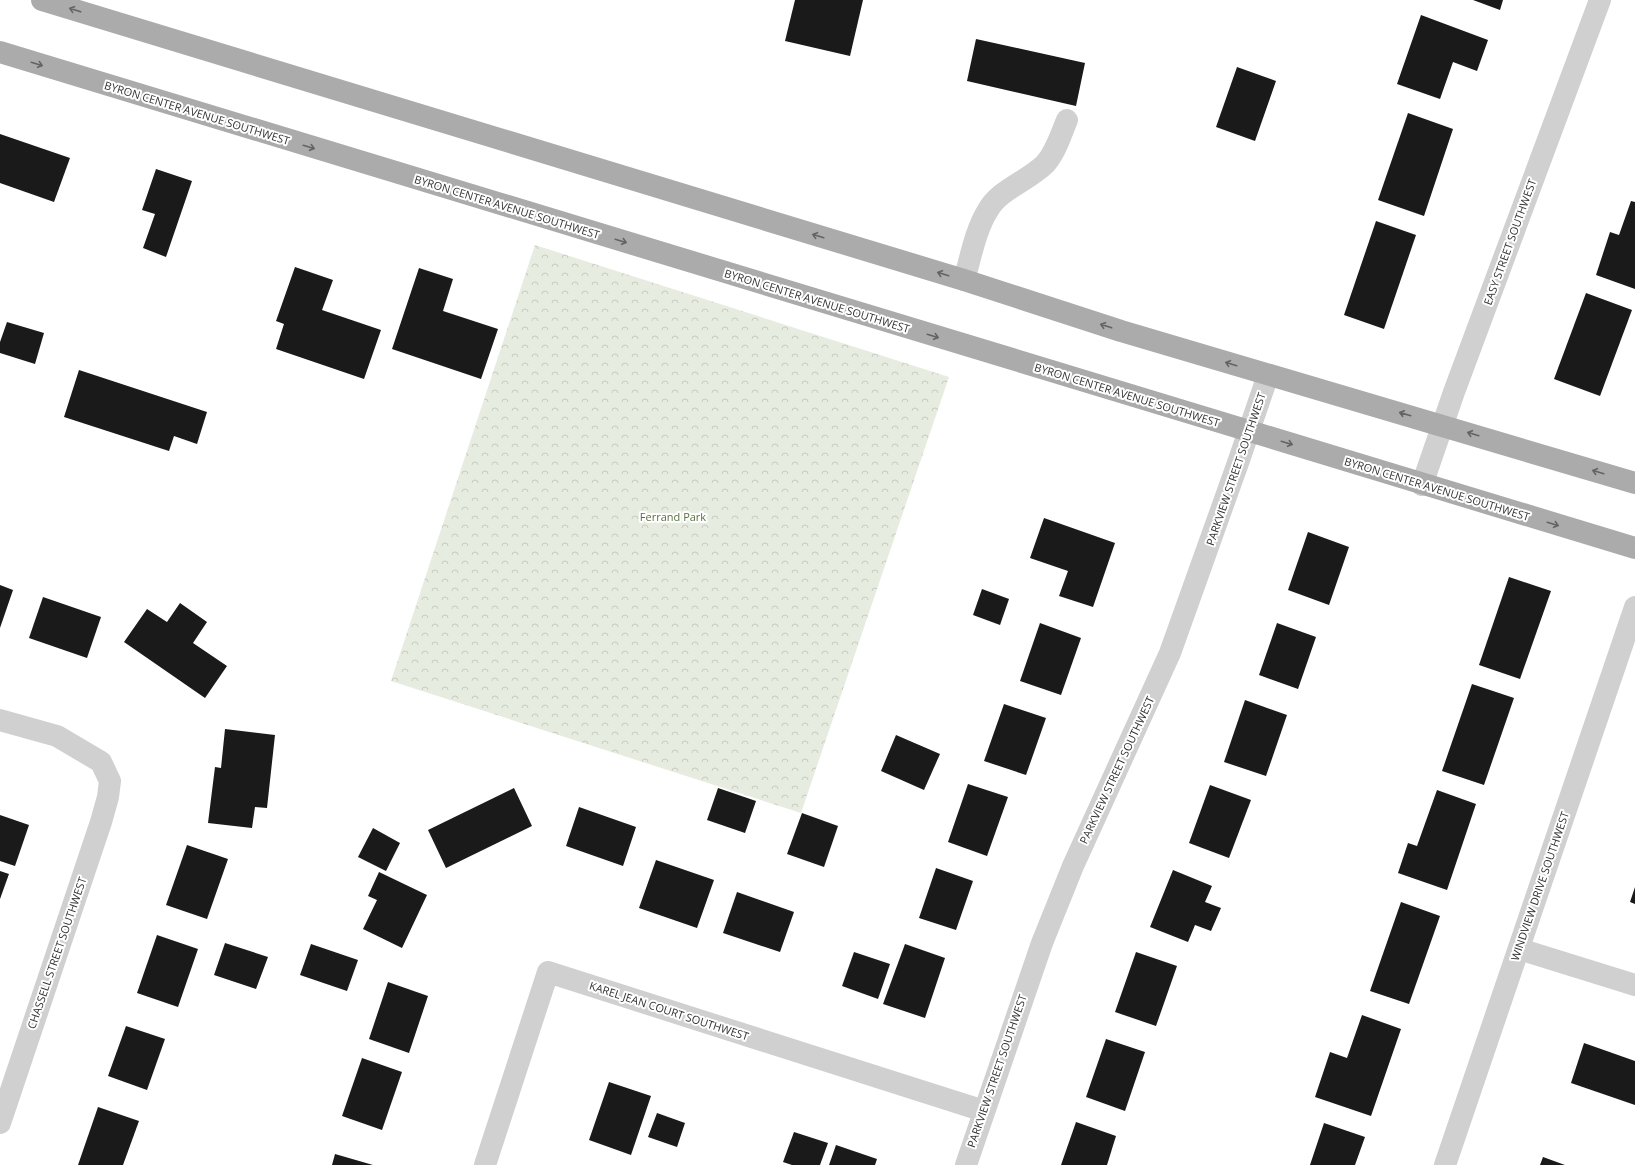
<svg xmlns="http://www.w3.org/2000/svg" width="1635" height="1165" viewBox="0 0 1635 1165" font-family="'Open Sans',sans-serif">
<style>
.park{fill:url(#park-crowns)}
.building{fill:#1a1a1a}
.lines{fill:none;stroke-linecap:round;stroke-linejoin:round}
.minor{stroke:#d0d0d0;stroke-width:22}
.major{stroke:#ababab;stroke-width:22}
.oneway{stroke:#636363}
.labels{text-anchor:middle;stroke-width:4;stroke-linejoin:round;paint-order:stroke}
.street-label{font-size:11px;fill:#333;stroke:#fff}
.park-label{font-size:11px;fill:#56703f;stroke:#fff}
</style>
<defs>
<pattern id="park-crowns" width="20" height="18" patternUnits="userSpaceOnUse"><rect width="20" height="18" fill="#e6ecdf"/><path d="M2 6a3 3 0 1 1 6 0M12 15a3 3 0 1 1 6 0" fill="none" stroke="#c6cbc0"/></pattern>
</defs>
<rect width="100%" height="100%" fill="#fff"/>
<path class="park" d="M535,245L949,377L801,813L391,681Z"/>
<g class="building">
<path d="M795,0H863L850,56L785,41Z"/>
<path d="M1473,0H1503L1500,10Z"/>
<path d="M1421,15L1488,40L1477,71L1453,62L1440,99L1397,84Z"/>
<path d="M976,39L1085,63L1076,106L967,81Z"/>
<path d="M1237,67L1276,81L1255,141L1216,127Z"/>
<path d="M1408,113L1453,129L1424,216L1378,200Z"/>
<path d="M0,134L70,158L54,202L0,183Z"/>
<path d="M156,169L192,181L166,257L143,248L155,214L142,210Z"/>
<path d="M1631,201L1635,202V289L1596,275L1610,232L1619,235Z"/>
<path d="M1376,221L1416,235L1384,329L1344,315Z"/>
<path d="M295,267L333,280L322,310L381,330L364,379L276,349L284,324L276,321Z"/>
<path d="M419,268L453,279L443,311L498,329L481,379L392,349Z"/>
<path d="M1586,293L1632,310L1600,396L1554,379Z"/>
<path d="M7,322L44,333L35,364L0,353V342Z"/>
<path d="M79,370L207,412L197,444L174,436L169,451L64,417Z"/>
<path d="M1044,518L1115,543L1093,607L1059,596L1068,571L1030,558Z"/>
<path d="M1308,532L1349,547L1329,605L1288,590Z"/>
<path d="M1509,577L1551,591L1520,679L1479,665Z"/>
<path d="M0,585L13,590L0,628Z"/>
<path d="M982,589L1009,599L1000,625L973,615Z"/>
<path d="M43,597L101,617L87,658L29,638Z"/>
<path d="M180,603L207,622L193,643L227,666L205,698L124,642L147,609L167,622Z"/>
<path d="M1040,623L1081,638L1061,695L1020,681Z"/>
<path d="M1277,623L1316,637L1298,689L1259,675Z"/>
<path d="M1472,684L1514,698L1484,785L1442,771Z"/>
<path d="M1245,700L1287,715L1266,776L1224,762Z"/>
<path d="M1004,704L1046,718L1026,775L984,761Z"/>
<path d="M225,729L275,735L267,808L255,807L252,828L208,823L215,767L221,768Z"/>
<path d="M896,735L940,754L924,790L881,771Z"/>
<path d="M968,784L1008,797L987,856L948,842Z"/>
<path d="M1210,785L1251,800L1229,858L1189,843Z"/>
<path d="M514,788L532,826L446,868L428,830Z"/>
<path d="M718,788L756,801L745,833L707,820Z"/>
<path d="M1437,790L1476,804L1447,890L1398,873L1408,843L1417,846Z"/>
<path d="M579,807L636,827L623,866L566,846Z"/>
<path d="M802,813L838,826L824,867L787,854Z"/>
<path d="M0,815L29,825L15,866L0,861Z"/>
<path d="M373,828L400,843L386,871L358,857Z"/>
<path d="M187,845L228,859L207,919L166,905Z"/>
<path d="M656,860L714,880L697,928L639,908Z"/>
<path d="M936,868L973,881L956,930L919,918Z"/>
<path d="M1173,870L1212,886L1205,902L1221,908L1211,931L1195,925L1188,942L1150,927Z"/>
<path d="M0,871L9,874L0,899Z"/>
<path d="M379,872L427,895L402,948L363,929L377,900L368,896Z"/>
<path d="M1635,887V904L1630,902Z"/>
<path d="M737,892L794,912L780,952L723,933Z"/>
<path d="M1401,902L1440,916L1409,1004L1370,991Z"/>
<path d="M157,935L198,949L178,1007L137,993Z"/>
<path d="M225,943L268,957L256,989L214,975Z"/>
<path d="M311,944L358,960L347,991L300,975Z"/>
<path d="M905,944L945,958L925,1018L883,1004Z"/>
<path d="M854,952L890,964L878,999L842,986Z"/>
<path d="M1136,952L1177,966L1156,1026L1115,1012Z"/>
<path d="M388,982L428,996L409,1053L369,1039Z"/>
<path d="M1362,1015L1401,1029L1371,1116L1315,1097L1330,1052L1347,1058Z"/>
<path d="M126,1026L165,1039L147,1090L108,1076Z"/>
<path d="M1106,1039L1145,1052L1125,1111L1086,1097Z"/>
<path d="M1584,1043L1635,1061V1105L1571,1083Z"/>
<path d="M362,1058L402,1072L382,1130L342,1116Z"/>
<path d="M609,1082L651,1096L631,1155L589,1140Z"/>
<path d="M98,1107L139,1121L123,1165H78Z"/>
<path d="M657,1113L685,1123L677,1147L648,1137Z"/>
<path d="M1076,1122L1116,1136L1107,1165H1061Z"/>
<path d="M1324,1123L1365,1137L1355,1165H1310Z"/>
<path d="M794,1132L828,1143L820,1165H792L783,1162Z"/>
<path d="M836,1145L877,1159L875,1165H829Z"/>
<path d="M335,1154L373,1165H332Z"/>
<path d="M1543,1157L1565,1165H1540Z"/>
</g>
<g class="lines">
<g class="minor">
<path d="M964,280C971,257 975,231 988,210C1000,189 1028,181 1045,164C1056,152 1061,134 1067,120"/>
<path d="M1422,485L1454,392L1600,0"/>
<path d="M0,720L57,736L101,762L110,781L108,797L101,822L0,1123"/>
<path d="M1519,949L1635,985"/>
<path d="M485,1165L548,972L984,1111"/>
<path d="M966,1165L1042,943L1073,866L1170,653L1239,460L1268,375"/>
<path d="M1445,1165L1635,607"/>
</g>
<g class="major">
<path d="M42,0L964,280L1121,331L1635,483"/>
<path d="M0,52L1635,548"/>
</g>
</g>
<defs><path id="oneway-shaft" d="M-6 0H5M1.5-3L5.5 0L1.5 3" fill="none" stroke-width="1.6" stroke-linecap="round" stroke-linejoin="round"/></defs>
<g class="oneway">
<use href="#oneway-shaft" transform="translate(75 10) rotate(-162)"/>
<use href="#oneway-shaft" transform="translate(37 64) rotate(17)"/>
<use href="#oneway-shaft" transform="translate(309 147) rotate(17)"/>
<use href="#oneway-shaft" transform="translate(818 236) rotate(-163)"/>
<use href="#oneway-shaft" transform="translate(621 241) rotate(17)"/>
<use href="#oneway-shaft" transform="translate(943 274) rotate(-163)"/>
<use href="#oneway-shaft" transform="translate(1106 326) rotate(-162)"/>
<use href="#oneway-shaft" transform="translate(933 336) rotate(17)"/>
<use href="#oneway-shaft" transform="translate(1231 364) rotate(-163)"/>
<use href="#oneway-shaft" transform="translate(1405 414) rotate(-164)"/>
<use href="#oneway-shaft" transform="translate(1473 434) rotate(-163)"/>
<use href="#oneway-shaft" transform="translate(1287 443) rotate(17)"/>
<use href="#oneway-shaft" transform="translate(1598 472) rotate(-163)"/>
<use href="#oneway-shaft" transform="translate(1553 524) rotate(17)"/>
</g>
<g class="labels">
<g class="street-label">
<text transform="translate(197 113) rotate(17)" y="4">BYRON CENTER AVENUE SOUTHWEST</text>
<text transform="translate(507 207) rotate(17)" y="4">BYRON CENTER AVENUE SOUTHWEST</text>
<text transform="translate(1510 242) rotate(-70)" y="4">EASY STREET SOUTHWEST</text>
<text transform="translate(817 301) rotate(17)" y="4">BYRON CENTER AVENUE SOUTHWEST</text>
<text transform="translate(1127 395) rotate(17)" y="4">BYRON CENTER AVENUE SOUTHWEST</text>
<text transform="translate(1236 469) rotate(-71)" y="4">PARKVIEW STREET SOUTHWEST</text>
<text transform="translate(1437 489) rotate(17)" y="4">BYRON CENTER AVENUE SOUTHWEST</text>
<text transform="translate(1117 770) rotate(-65)" y="4">PARKVIEW STREET SOUTHWEST</text>
<text transform="translate(1540 886) rotate(-71)" y="4">WINDVIEW DRIVE SOUTHWEST</text>
<text transform="translate(57 953) rotate(-71)" y="4">CHASSELL STREET SOUTHWEST</text>
<text transform="translate(669 1011) rotate(18)" y="4">KAREL JEAN COURT SOUTHWEST</text>
<text transform="translate(997 1071) rotate(-71)" y="4">PARKVIEW STREET SOUTHWEST</text>
</g>
<g class="park-label">
<text x="673" y="521">Ferrand Park</text>
</g>
</g>
</svg>
